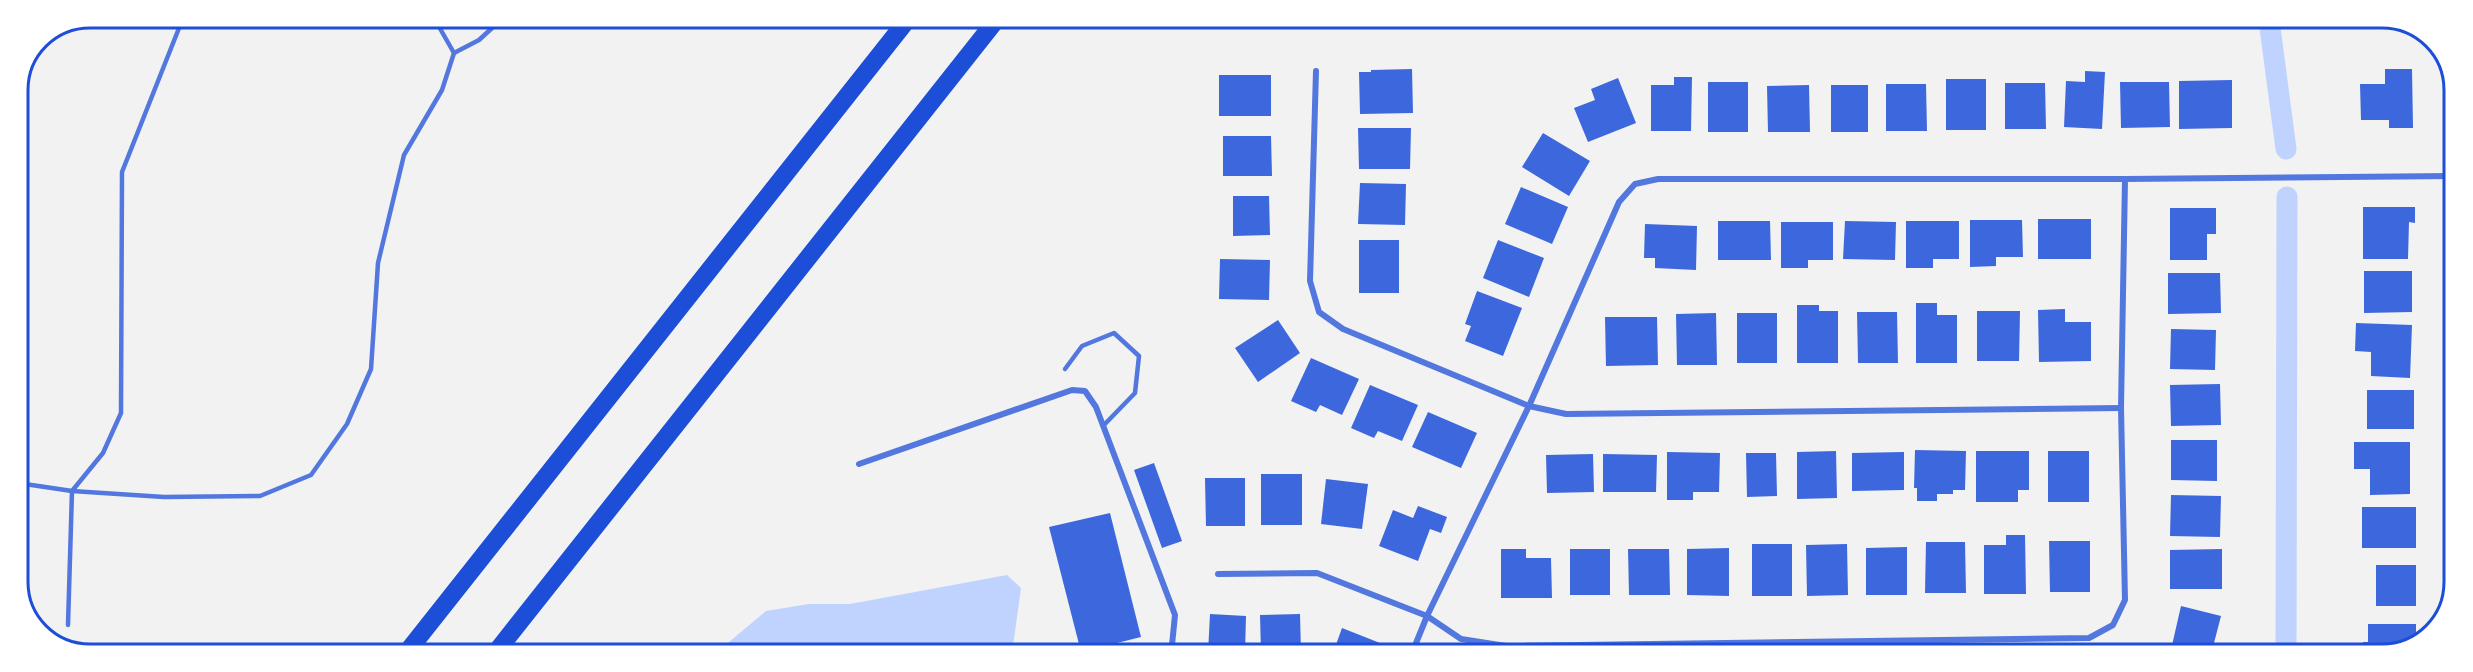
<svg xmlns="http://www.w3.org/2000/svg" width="2473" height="672" viewBox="0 0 2473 672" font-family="'DM Sans',sans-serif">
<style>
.water{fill:#bfd3fe}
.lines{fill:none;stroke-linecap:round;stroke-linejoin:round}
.canal{stroke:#bfd3fe;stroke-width:21}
.building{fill:#3d67dc}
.service{stroke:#5277de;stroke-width:4.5}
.minor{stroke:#5277de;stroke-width:6}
.motorway{stroke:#1d4ed8;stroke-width:18}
.rim{fill:none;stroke:#1d4ed8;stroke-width:3}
</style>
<rect width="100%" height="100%" fill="#f2f2f2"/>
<path class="water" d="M1007,575L1021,588L1012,653L717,652L766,611L809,604H850Z"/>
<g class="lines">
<g class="canal">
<path d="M2269,20L2286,149"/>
<path d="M2286,654L2287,197"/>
</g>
</g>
<g class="building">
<path d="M1412,69L1413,113L1360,114L1359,72H1371V70Z"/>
<path d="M2385,69H2412L2413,128H2389V120H2361L2360,84H2385Z"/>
<path d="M2085,71L2105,72L2102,129L2064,127L2066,81L2085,82Z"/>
<rect x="1219" y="75" width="52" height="41"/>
<path d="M1674,77H1692L1691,131H1651V85H1674Z"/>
<path d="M1618,78L1636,123L1588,142L1574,108L1595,100L1591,89Z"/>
<rect x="1946" y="79" width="40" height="51"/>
<path d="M2232,80V128L2179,129V81Z"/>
<rect x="1708" y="82" width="40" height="50"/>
<path d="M2120,82H2169L2170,127L2121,128Z"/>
<path d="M2005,83H2045L2046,129H2005Z"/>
<path d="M1886,84H1926L1927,131H1886Z"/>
<path d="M1809,85L1810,132H1768L1767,86Z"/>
<rect x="1831" y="85" width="37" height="47"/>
<path d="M1358,128H1411L1410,169H1359Z"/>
<path d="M1543,133L1590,161L1569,196L1522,167Z"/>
<path d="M1223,136H1271L1272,176H1223Z"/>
<path d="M1360,183L1406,184L1405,225L1358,224Z"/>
<path d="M1521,187L1568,207L1552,244L1505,224Z"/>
<path d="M1233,196H1269L1270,235L1233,236Z"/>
<path d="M2363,207H2415V223L2409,222L2408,259H2363Z"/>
<path d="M2170,208H2216V234H2207V260H2170Z"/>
<rect x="2038" y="219" width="53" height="40"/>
<path d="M1970,220H2022L2023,257H1996V266L1970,267Z"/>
<path d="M1718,221H1770L1771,260H1718Z"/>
<path d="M1845,221L1896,222L1895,260L1843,259Z"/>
<path d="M1906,221H1959V259H1933V268H1906Z"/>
<path d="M1781,222H1833V260H1808V268H1781Z"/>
<path d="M1645,224L1697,226L1696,270L1655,268V258H1644Z"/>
<rect x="1359" y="240" width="40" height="53"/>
<path d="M1498,240L1544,258L1529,297L1483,278Z"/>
<path d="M1220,259L1270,260L1269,300L1219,299Z"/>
<path d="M2364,271H2412V312L2364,313Z"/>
<path d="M2168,273H2220L2221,313L2168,314Z"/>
<path d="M1477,291L1522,308L1503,356L1465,341L1471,326L1465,324Z"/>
<path d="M1916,303H1937V315H1957V363H1916Z"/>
<path d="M1797,305H1819V311H1838V363H1797Z"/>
<path d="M2065,309V322H2091V361L2039,362L2038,310Z"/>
<path d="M1977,311H2020L2019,361H1977Z"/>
<path d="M1857,312H1897L1898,363H1858Z"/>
<path d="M1716,313L1717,365H1677L1676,314Z"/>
<rect x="1737" y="313" width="40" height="50"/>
<path d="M1605,317H1657L1658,365L1606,366Z"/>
<path d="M1278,320L1300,353L1258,382L1235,348Z"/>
<path d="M2356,323L2412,325L2410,378L2371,376V352L2355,351Z"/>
<path d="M2171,329L2216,330L2215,370L2170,369Z"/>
<path d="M1311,358L1359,379L1342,415L1320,405L1316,412L1291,401Z"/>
<path d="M2220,384L2221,425L2171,426L2170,385Z"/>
<path d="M1370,385L1418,405L1402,441L1378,431L1374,438L1351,428Z"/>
<rect x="2367" y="390" width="47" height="39"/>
<path d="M1428,412L1477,433L1461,468L1412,447Z"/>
<path d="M2171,440H2217V481L2171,480Z"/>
<path d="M2354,442H2410V494L2370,495V469H2354Z"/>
<path d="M1915,450L1966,451L1965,490H1953V494H1937V501H1917V488H1914Z"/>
<path d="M1836,451L1837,498L1797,499V452Z"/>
<path d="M1976,451H2029V490H2018V502H1976Z"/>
<rect x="2048" y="451" width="41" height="51"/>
<path d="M1667,452L1720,453L1719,492H1693V500H1667Z"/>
<path d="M1904,452V490L1852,491V453Z"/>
<path d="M1746,453H1776L1777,496L1747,497Z"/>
<path d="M1593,454L1594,492L1547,493L1546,455Z"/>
<path d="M1603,454L1657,455L1656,492H1603Z"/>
<path d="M1154,463L1182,541L1162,548L1134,470Z"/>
<rect x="1261" y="474" width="41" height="51"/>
<path d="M1205,478H1245V526H1206Z"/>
<path d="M1326,479L1368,484L1362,529L1321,524Z"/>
<path d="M2171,495L2221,496L2220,537L2170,536Z"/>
<path d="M1418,506L1447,517L1441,533L1430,529L1418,561L1379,546L1393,510L1413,518Z"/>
<rect x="2362" y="507" width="54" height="41"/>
<path d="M1110,513L1141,637L1081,652L1049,527Z"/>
<path d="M2006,535H2025L2026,594H1984V545H2006Z"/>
<path d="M2049,541H2090V592H2050Z"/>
<path d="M1926,542H1965L1966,593H1925Z"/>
<rect x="1752" y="544" width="40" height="52"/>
<path d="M1847,544L1848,595L1807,596L1806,545Z"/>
<path d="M1907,547V595H1866V548Z"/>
<path d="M1729,548V596L1687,595V549Z"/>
<path d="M1501,549H1526V558H1551L1552,598H1501Z"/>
<rect x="1570" y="549" width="40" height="46"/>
<path d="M1628,549H1669L1670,595H1629Z"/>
<path d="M2222,549V589H2170V550Z"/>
<rect x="2376" y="565" width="40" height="41"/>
<path d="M2181,606L2221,616L2214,643L2219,645L2217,654H2170Z"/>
<path d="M1210,614L1246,616L1245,653H1208Z"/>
<path d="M1300,614L1301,653H1261L1260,615Z"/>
<path d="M2368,624H2416V643L2383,654H2363V642H2368Z"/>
<path d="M1342,628L1380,643L1376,653H1333Z"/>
</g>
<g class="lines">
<g class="service">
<path d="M434,18L454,53"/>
<path d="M1065,369L1082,346L1114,333L1139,356L1135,393L1103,426"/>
<path d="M18,483L72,491L164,497L260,496L311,475L347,424L371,369L378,263L404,155L442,90L454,53L479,40L503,18"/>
<path d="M68,625L72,491L103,453L121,413L122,172L183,18"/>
</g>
<g class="minor">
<path d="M1316,71L1310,281L1319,312L1343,329L1529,406L1566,414L2121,408"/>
<path d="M859,464L1072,390L1085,391L1096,407L1175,615L1172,645L1169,653"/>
<path d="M1218,574L1317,573L1427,616L1461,639L1506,646L2089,638L2113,625L2125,600L2121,408L2125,179"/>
<path d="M1412,653L1427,616L1529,406L1619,202L1635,184L1658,179H2125L2454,176"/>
</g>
<g class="motorway">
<path d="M407,652L908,19"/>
<path d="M496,652L997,19"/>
</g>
</g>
<path d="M0 0H2473V672H0ZM90 28H2382A62 62 0 0 1 2444 90V582A62 62 0 0 1 2382 644H90A62 62 0 0 1 28 582V90A62 62 0 0 1 90 28Z" fill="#fff" fill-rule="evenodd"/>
<path class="rim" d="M90 28H2382A62 62 0 0 1 2444 90V582A62 62 0 0 1 2382 644H90A62 62 0 0 1 28 582V90A62 62 0 0 1 90 28Z"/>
</svg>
